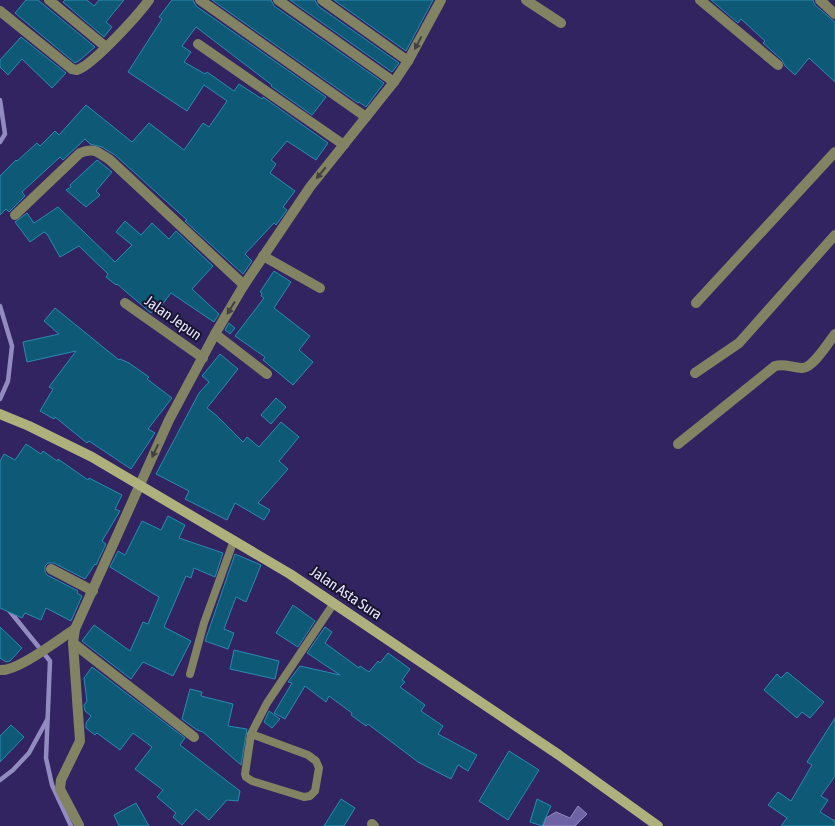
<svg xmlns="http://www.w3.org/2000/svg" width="835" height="826" viewBox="0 0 835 826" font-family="'Asap Condensed',sans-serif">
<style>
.water{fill:#6d63a5;stroke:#928bc0}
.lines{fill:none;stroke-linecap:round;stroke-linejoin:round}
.stream{stroke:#928bc0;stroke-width:4.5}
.building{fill:#0e5a76;stroke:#2b8ab0}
.lane{stroke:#818363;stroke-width:8}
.street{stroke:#818363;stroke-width:10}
.secondary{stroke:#afb17d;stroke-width:10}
.oneway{fill:#434044}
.labels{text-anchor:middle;stroke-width:4;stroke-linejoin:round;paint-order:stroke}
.street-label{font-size:15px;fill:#e9e7fe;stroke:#19142f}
</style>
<rect width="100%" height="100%" fill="#322461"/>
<path class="water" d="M578,806L587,814L575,826H543L546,818L556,812L570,818Z"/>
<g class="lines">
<g class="stream">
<path d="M0,100L5,134L0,142"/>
<path d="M0,306L12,346L8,381L0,399"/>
<path d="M8,609L50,661L46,758L52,785L71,826"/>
<path d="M0,780L13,770L29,753L47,720"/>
</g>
</g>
<g class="building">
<path d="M26,0H38L95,47L80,60L75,63L15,13Z"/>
<path d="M65,0H87L94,6L99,0H124L106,22L112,27L104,37L63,2Z"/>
<path d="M172,0H193L196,6L326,97L312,115L271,86L272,85L196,27L182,46L191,52L184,62L205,74L207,72L234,91L239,84L262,99L263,97L328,143L316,160L287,141L271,160L276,164L270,173L295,191L283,207L287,210L276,225L274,223L245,254L252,261L243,274L185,221L187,220L115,155L102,147L90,144L85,139L63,160L60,157L22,192L25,196L9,212L6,209L0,215V176L16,160L17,161L37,143L40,146L55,131L59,135L86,105L132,142L149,123L184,150L203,123L209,127L227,101L204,85L187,111L128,72L162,19L159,17Z"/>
<path d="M212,0H271L274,6L384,83L366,107L359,102L358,103Z"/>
<path d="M290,0H315L318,6L399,63L392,72Z"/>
<path d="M334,0H433L406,51Z"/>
<path d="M711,0H813L815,5L835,22V82L809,58L795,75L785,66L782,60L763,43L765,41L741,19L738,23Z"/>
<path d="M21,37L66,73L52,88L22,59L8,75L0,67V60Z"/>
<path d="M97,160L112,172L96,191L100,195L86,207L66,190L71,187L70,185Z"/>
<path d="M58,207L115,262L132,245L116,232L125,221L141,235L152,223L169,239L176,231L213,266L192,289L219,314L214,322L171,293L158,310L156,307L151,313L117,284L116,285L106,277L108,274L79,246L60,257L47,234L44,232L30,242L15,222L27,213L34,223Z"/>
<path d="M274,271L291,282L274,308L310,336L299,350L313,362L293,385L263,360L265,357L235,336L264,298L261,296L262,293L260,292Z"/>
<path d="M55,308L119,360L120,359L129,363L149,377L147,379L172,398L148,429L155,433L131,469L89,441L87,443L55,417L54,419L40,411L53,389L49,387L76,351L27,362L23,342L59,334L44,321Z"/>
<path d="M229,323L235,328L230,334L225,330Z"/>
<path d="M220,354L238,369L207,408L216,415L243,442L247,437L259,447L281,422L299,437L279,461L288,469L258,503L270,510L264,520L235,503L227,520L185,499L189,491L156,474L199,393L209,382L202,376Z"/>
<path d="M276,398L286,407L271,424L261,415Z"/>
<path d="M26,444L41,454L43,451L57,461L58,459L88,480L89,478L122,495L115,509L120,511L102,541L106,544L96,565L95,564L85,579L54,563H48L45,566V572L47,575L78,591L77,593L82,596L71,621L46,608L41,620L25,613L22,618L0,608V461L4,454L15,460Z"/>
<path d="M168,516L185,525L179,538L223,553L215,577L194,568L191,578L186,576L164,627L191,641L173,676L143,662L131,679L82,641L94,625L130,651L143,622L148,624L159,597L110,567L118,551L125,555L142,521L161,530Z"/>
<path d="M235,554L261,565L246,602L236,597L224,629L234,633L228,649L205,641Z"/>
<path d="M293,605L315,621L298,647L276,633Z"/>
<path d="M0,627L22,648L10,661L6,662L0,658Z"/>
<path d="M325,627L332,632L325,643L359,668L360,666L369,672L378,661L380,663L388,653L410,669L402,680L405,682L400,687L425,705L421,711L443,726L438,734L477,755L468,771L458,765L451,779L418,762L368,724L366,726L351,715L352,713L329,696L326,702L305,686L285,719L274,713L292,683L288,682L300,666L340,675L307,653Z"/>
<path d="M234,650L279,661L275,679L230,669Z"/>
<path d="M92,667L185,738L180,745L240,791L238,801L227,800L209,820L196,809L182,825L173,817L176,813L157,797L163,790L135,769L152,747L133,733L120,750L97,733L95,735L86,728V723L91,716L85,711L84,705L87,701L84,678Z"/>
<path d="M787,672L824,702L810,718L802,712L797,718L764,690L777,674L781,678Z"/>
<path d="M190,689L202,692L201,696L233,704L228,726L247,729L241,765L203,732L197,730L182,719Z"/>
<path d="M269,711L280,719L272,728L264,722Z"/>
<path d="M835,718V776L821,796L828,800L820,812L835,821V826H781L787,818L768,805L778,792L791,801L812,765L807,762Z"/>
<path d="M11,725L24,737L0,762V736Z"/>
<path d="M509,751L539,770L508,820L479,801Z"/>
<path d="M341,799L355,808L344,826H324Z"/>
<path d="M537,799L551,806L542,826L530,822Z"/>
<path d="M136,803L149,826H119L114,815Z"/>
</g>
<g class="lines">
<g class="lane">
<path d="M190,674L204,623L234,540"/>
<path d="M251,734L308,755L316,761L319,768L315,791L310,796L304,797L252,781L246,777L245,774L251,734L267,703L334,603"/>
</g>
<g class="street">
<path d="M49,0L106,47"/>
<path d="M200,0L366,117"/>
<path d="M278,0L394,82"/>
<path d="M322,0L408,61"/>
<path d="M526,0L561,23"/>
<path d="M700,0L778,65"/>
<path d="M820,0L835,14"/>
<path d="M0,11L72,69L77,70C93,65 138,15 149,0"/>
<path d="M198,44L344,145"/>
<path d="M15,215L80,153C94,147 98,152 110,160L244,285"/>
<path d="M263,256L320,288"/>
<path d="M125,303L203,358"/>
<path d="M696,303L835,152"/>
<path d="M215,334L267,374"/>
<path d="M695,373L739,343L835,235"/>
<path d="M678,444L775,366C785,363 792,368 802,368C812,369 829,342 835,334"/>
<path d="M51,569L93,591"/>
<path d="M73,643L194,737"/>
<path d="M0,670C17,672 59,639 75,629"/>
<path d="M372,824L374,826"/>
<path d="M79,825L60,789L61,780L80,741L73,643L75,629L169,420L215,334L244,285L310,187L394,82L408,61L441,0"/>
</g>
<path class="secondary" d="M0,414L29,426L92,457L290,574L559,755L658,826"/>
</g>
<defs><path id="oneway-solid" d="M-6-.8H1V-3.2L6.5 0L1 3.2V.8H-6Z" transform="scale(1.25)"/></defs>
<g class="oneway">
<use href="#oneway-solid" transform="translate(418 43) rotate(118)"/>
<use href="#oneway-solid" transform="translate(321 173) rotate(130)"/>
<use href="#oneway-solid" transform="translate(231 308) rotate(121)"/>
<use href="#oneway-solid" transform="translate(155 451) rotate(115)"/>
</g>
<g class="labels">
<g class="street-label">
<text transform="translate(173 318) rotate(35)" y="5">Jalan Jepun</text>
<text transform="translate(346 593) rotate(34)" y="5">Jalan Asta Sura</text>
</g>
</g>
</svg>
